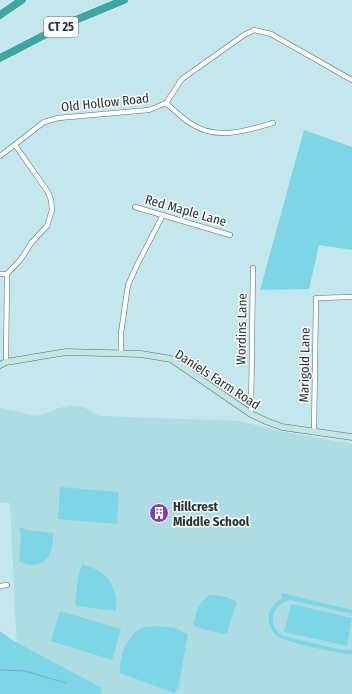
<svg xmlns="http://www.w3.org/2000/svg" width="352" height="694" viewBox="0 0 352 694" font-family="'Fira Sans Condensed',sans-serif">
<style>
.built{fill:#aedce3}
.green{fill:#7dd6e6}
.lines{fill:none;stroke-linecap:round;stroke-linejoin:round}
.stream{stroke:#76a6d7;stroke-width:1}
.minor-casing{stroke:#4e6f75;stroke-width:5.5}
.secondary-casing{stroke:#4e6f75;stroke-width:7}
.motorway-casing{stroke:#fff;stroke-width:9}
.minor{stroke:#fff;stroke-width:4.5}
.secondary{stroke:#c5e5e3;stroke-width:6}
.motorway{stroke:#3fa7a2;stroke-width:8}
.labels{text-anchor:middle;stroke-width:3;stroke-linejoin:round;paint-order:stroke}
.shield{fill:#fff;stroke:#667072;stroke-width:1}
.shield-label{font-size:12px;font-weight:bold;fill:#243235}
.street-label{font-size:13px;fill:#243235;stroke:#fff}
.poi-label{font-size:13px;font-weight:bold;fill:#243235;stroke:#fff;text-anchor:start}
</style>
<rect width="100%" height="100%" fill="#c3e7ed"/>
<path class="built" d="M71,405L83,407L100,416L239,421L278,431L352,444V694H26L18,671L10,503H0V408L38,416L59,408Z"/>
<g class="green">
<path d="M304,130L352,147V250L319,245L309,289L260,290Z"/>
<path d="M60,487L119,492L117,524L58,519Z"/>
<path d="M22,527L26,530L53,533C54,555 44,572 19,562L21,534L19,529Z"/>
<path d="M82,564C107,571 118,585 116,611L77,606L75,603L78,578Z"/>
<path d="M282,593L352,610V614L290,600C271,604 267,626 283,636L342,650H352V654C342,655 285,642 277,636C271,631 267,622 269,614C271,606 276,601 283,598L281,597Z"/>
<path d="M210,595C220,595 227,596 237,602L227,633L222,634L193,626C196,613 198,602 210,595Z"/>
<path d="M291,604L352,618L347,646L284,632Z"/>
<path d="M60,611L121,629L112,660L51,641Z"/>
<path d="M158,626L175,628L188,634L178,689L174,693L120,673C119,658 126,637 140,629C145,626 153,627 158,626Z"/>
<path d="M0,631L12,640L102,688L101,694H0Z"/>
</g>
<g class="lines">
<path class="stream" d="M0,670L25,671L66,683"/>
<defs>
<g id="minor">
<path d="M166,103C174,110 181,117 190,123C216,141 245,131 273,123"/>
<path d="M0,156L44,122L58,118L149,110L166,103L182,79L244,35L254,30L271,34L352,80"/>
<path d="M135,207L230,235"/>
<path d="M0,274H7"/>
<path d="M7,274L21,259L32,242L47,226L52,210L51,200L48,192L15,145"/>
<path d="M121,353V333L128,285L138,263L163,215"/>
<path d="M6,362L7,274"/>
<path d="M251,414L253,268"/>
<path d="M314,432L316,298L352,297"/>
<path d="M0,586L7,585"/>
</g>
<path id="secondary" d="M0,365L6,362L66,352L141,354L171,359L251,414L266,421L282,427L352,437"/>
<g id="motorway">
<path d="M0,15L22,0"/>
<path d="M0,58L66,24L124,0"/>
</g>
</defs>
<use href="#minor" class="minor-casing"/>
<use href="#secondary" class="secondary-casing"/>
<use href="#motorway" class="motorway-casing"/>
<use href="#minor" class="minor"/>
<use href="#secondary" class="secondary"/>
<use href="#motorway" class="motorway"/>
</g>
<defs>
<symbol id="building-disc" viewBox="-11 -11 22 22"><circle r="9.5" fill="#833db1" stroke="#fff"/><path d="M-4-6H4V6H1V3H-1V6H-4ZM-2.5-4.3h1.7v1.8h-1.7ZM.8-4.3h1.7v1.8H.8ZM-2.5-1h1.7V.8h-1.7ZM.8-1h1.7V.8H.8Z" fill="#fff"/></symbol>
</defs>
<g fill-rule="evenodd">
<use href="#building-disc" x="148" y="502" width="22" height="22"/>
</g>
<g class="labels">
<rect class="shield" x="44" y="17" width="34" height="20" rx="3"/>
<g class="shield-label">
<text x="61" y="31">CT 25</text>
</g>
<g class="street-label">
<text transform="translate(105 102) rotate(-6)" y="5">Old Hollow Road</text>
<text transform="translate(186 210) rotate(16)" y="5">Red Maple Lane</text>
<text transform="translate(241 329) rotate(-89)" y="5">Wordins Lane</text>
<text transform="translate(304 365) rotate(-89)" y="5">Marigold Lane</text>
<text transform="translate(218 379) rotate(33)" y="5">Daniels Farm Road</text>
</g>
<g class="poi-label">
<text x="173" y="511">Hillcrest<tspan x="173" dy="15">Middle School</tspan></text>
</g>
</g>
</svg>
